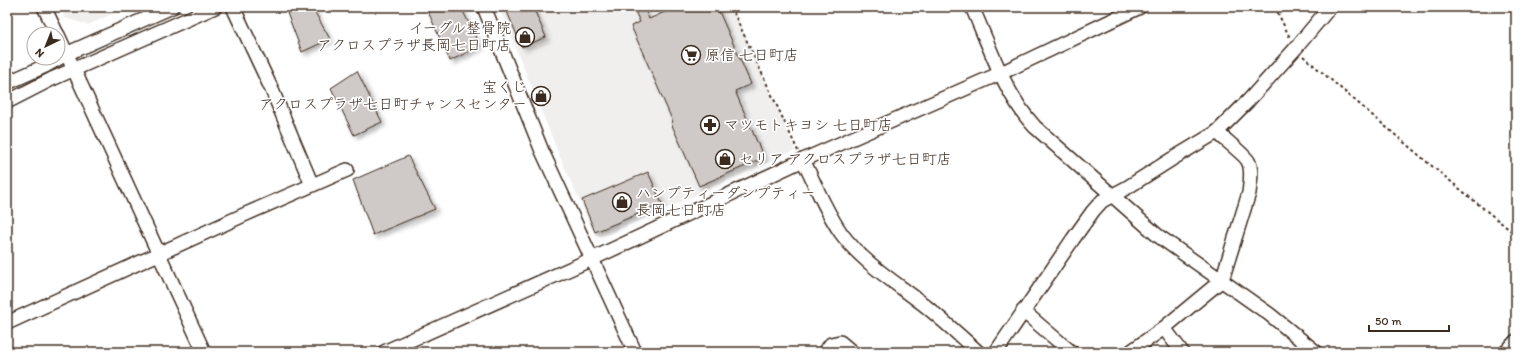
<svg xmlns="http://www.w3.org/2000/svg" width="1523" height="359" viewBox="0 0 1523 359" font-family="Itim,'Klee One',sans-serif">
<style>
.built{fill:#f1efee}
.building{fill:#cfcac7;stroke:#3b2a1e;filter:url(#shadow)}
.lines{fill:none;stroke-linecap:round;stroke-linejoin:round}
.minor-casing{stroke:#3b2a1e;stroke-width:16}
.path{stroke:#3b2a1e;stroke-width:2;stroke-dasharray:3 3;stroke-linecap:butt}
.minor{stroke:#fff;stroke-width:13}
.labels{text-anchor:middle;stroke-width:3.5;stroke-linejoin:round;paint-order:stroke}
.poi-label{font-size:15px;fill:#3b2a1e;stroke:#fff;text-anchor:start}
</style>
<defs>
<filter id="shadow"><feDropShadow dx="3.5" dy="3.5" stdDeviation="2" flood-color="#0004"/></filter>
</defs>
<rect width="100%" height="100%" fill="#fff"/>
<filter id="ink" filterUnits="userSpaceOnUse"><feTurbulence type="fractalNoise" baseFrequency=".025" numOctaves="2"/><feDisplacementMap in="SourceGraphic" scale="8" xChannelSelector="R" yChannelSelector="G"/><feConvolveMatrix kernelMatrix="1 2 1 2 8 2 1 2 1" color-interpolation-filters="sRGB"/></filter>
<g filter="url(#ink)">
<g class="built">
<path d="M61,7H127L88,25L65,18Z"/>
<path d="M499,7H733L795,150L608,235L596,236L562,162Z"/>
</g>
<g class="building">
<path d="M299,7H312L330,39L302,52L287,13Z"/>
<path d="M426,7H461L480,46L450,61Z"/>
<path d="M505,7H533L546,37L522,47Z"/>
<path d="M633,7H644L649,19L676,7H717L751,84L735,91L764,158L699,186L671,123L673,122L631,26L640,22Z"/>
<path d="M357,71L382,122L354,135L331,88Z"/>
<path d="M408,156L435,209L373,235L353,180Z"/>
<path d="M648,172L662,204L595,232L582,200Z"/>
</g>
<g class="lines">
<defs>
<g id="minor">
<path d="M44,7L57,34"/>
<path d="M233,7L272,90L312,185"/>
<path d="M484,7L542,151L635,352"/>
<path d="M972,7C990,47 1005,95 1035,127L1157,235L1269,314L1316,352"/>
<path d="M58,35L204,352"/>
<path d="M7,83L45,66L66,54L172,7"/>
<path d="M7,102L52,79L215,7"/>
<path d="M803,160C815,184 825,210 841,233C862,262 895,282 923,304C942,319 960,336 978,352"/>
<path d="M1023,311L1071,352"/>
<path d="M7,323L246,214L347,170"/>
<path d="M1164,328L1182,352"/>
<path d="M384,352L592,259L803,160L1001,73L1140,7"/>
<path d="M825,352L831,344L840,342L852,352"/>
<path d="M996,352L1073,239L1093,211L1102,201L1128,187L1172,159L1217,132L1248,101L1295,49L1330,7"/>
<path d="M1130,352L1164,328L1222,280L1249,193C1250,183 1253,170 1248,161C1245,155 1224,139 1217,132"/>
<path d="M1506,352L1516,341"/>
</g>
</defs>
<use href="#minor" class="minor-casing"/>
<g class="path">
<path d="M731,7L798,151"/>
<path d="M1275,7L1290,38"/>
<path d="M1303,56L1427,162L1516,235"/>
</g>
<use href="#minor" class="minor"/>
</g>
</g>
<defs>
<symbol id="shop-ring" viewBox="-11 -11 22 22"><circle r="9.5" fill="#fff" stroke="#3b2a1e" stroke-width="1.5"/><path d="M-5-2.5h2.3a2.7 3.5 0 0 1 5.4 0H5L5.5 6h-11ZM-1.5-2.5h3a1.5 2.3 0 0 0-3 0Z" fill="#3b2a1e"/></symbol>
<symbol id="supermarket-ring" viewBox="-11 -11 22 22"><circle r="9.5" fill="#fff" stroke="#3b2a1e" stroke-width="1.5"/><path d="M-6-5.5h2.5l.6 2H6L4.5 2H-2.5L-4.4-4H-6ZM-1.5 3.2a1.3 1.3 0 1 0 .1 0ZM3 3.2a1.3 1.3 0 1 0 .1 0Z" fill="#3b2a1e"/></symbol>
<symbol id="pharmacy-ring" viewBox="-11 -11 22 22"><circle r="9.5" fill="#fff" stroke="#3b2a1e" stroke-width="1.5"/><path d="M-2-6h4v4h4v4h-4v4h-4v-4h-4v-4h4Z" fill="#3b2a1e"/></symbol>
</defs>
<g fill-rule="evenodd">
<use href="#shop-ring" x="514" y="26" width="22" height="22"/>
<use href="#supermarket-ring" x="680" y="44" width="22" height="22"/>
<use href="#shop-ring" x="530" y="85" width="22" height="22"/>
<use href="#pharmacy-ring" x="699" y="114" width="22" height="22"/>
<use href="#shop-ring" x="714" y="148" width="22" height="22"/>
<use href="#shop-ring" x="611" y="191" width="22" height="22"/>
</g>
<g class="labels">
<g class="poi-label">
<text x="511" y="33" text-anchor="end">イーグル整骨院<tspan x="511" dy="17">アクロスプラザ長岡七日町店</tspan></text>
<text x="705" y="60">原信 七日町店</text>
<text x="527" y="92" text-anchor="end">宝くじ<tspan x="527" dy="17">アクロスプラザ七日町チャンスセンター</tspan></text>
<text x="724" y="130">マツモトキヨシ 七日町店</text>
<text x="739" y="164">セリア アクロスプラザ七日町店</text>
<text x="636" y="198">ハンプティーダンプティー<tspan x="636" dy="17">長岡七日町店</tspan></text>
</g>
</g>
<rect width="1523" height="359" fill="none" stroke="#fff" stroke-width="24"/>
<rect x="12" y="12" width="1499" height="335" fill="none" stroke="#3b2a1e" stroke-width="1.5" filter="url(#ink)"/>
<g transform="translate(46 46) rotate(223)"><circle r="19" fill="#ffffff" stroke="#b1aaa5"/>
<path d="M0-3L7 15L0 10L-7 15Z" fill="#3b2a1e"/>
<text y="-6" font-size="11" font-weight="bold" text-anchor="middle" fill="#3b2a1e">N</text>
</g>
<path d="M1369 325v6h80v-6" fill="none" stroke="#3b2a1e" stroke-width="2"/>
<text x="1375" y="325" font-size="12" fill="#3b2a1e" stroke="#ffffff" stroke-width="3" paint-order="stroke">50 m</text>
</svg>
